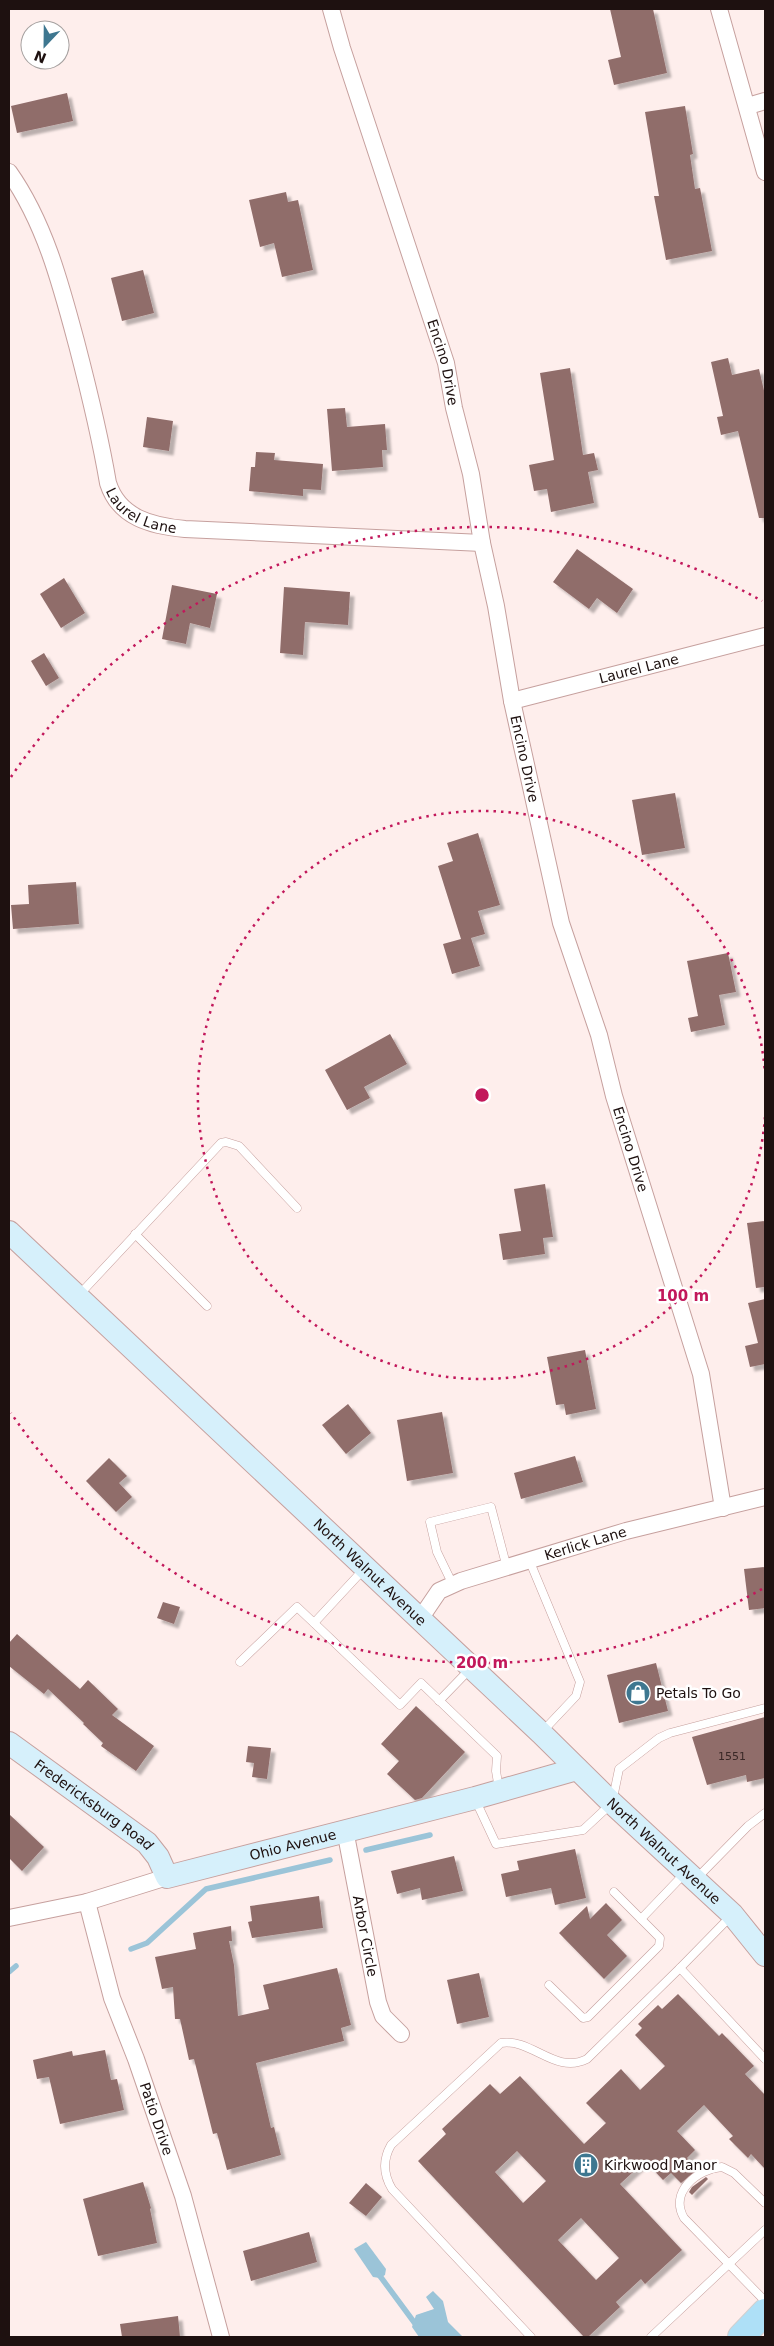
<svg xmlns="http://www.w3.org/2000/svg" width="774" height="2346" viewBox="0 0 774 2346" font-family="'DejaVu Sans',sans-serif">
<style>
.water{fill:#9bc4d8}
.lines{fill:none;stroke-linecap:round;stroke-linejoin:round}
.stream{stroke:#9bc4d8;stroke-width:5.5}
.building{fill:#906d6b;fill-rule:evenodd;filter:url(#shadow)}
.lane-casing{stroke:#c6a09e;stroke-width:9}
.street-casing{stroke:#c6a09e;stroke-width:18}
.secondary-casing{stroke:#c6a09e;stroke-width:24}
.primary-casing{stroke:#d2cfcf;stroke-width:28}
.lane{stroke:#fff;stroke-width:8}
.street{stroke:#fff;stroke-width:16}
.secondary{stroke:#d6f0fb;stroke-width:22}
.primary{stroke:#aee0f7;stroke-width:26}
.ring{fill:none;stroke:#c2185b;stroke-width:2.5;stroke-dasharray:2.5 5}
.labels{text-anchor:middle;stroke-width:5;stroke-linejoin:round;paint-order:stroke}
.number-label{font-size:11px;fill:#3a2827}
.street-label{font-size:14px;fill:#1e1110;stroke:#fff}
.poi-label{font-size:14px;fill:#1e1110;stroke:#fff;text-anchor:start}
.centre{fill:#c2185b;stroke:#fff;stroke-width:2.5}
.ring-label{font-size:15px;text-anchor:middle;font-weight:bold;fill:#c2185b;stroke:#fff;stroke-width:5;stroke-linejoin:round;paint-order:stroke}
</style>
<defs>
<filter id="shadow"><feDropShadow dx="4.5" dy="4.5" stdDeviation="1" flood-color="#0004"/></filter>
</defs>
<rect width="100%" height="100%" fill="#feeeec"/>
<g class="water">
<path d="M366,2242L386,2269L385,2275L380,2278L373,2277L354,2249Z"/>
<path d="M433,2291L443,2301L448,2322L463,2337H419L412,2327L416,2315L434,2309L426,2297Z"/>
</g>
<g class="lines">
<g class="stream">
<path d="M366,1850L430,1835"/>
<path d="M131,1949L147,1943L206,1889L330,1860"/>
<path d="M9,1972L16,1966"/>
<path d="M377,2272L425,2337"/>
</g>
</g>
<g class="building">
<path d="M610,9H653L667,73L614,85L608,60L621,57Z"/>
<path d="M67,93L73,121L17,133L11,106Z"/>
<path d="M685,106L693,154L690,155L695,189L700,188L712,251L666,260L654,196H659L645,112Z"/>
<path d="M286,192L288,202L298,200L313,270L282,277L274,243L260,247L249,200Z"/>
<path d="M143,270L154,313L122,321L111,278Z"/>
<path d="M728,358L732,375L759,369L765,395V518H759L738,431L721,435L717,417L723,416L711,362Z"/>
<path d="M570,368L583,455L594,453L598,470L588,472L594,503L551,512L547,489L534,491L529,465L554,460L540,373Z"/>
<path d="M345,408L347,427L385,424L387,450H382L383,467L332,471L327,409Z"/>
<path d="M147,417L173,421L169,451L143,447Z"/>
<path d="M256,452L275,453L274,460L323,464L321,490L303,489V496L249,491L251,467H255Z"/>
<path d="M577,549L633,589L617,613L597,598L589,609L553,582Z"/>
<path d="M64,578L85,613L61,628L40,594Z"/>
<path d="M172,585L217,594L210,628L190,623L186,644L162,639Z"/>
<path d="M284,587L350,592L348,625L305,622L303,655L280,653Z"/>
<path d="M44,653L59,678L46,686L31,661Z"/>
<path d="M675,793L685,848L642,855L632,800Z"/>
<path d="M478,833L500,905L478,911L485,934L471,938L480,966L452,974L443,944L461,939L438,866L453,861L447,843Z"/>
<path d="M76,882L79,924L13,929L11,905L29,904L28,885Z"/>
<path d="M728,953L736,992L719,995L725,1025L691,1032L688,1018L698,1016L687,961Z"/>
<path d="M390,1034L407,1064L364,1087L370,1098L347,1110L325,1070Z"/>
<path d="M545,1184L553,1237L543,1238L545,1254L503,1260L499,1234L521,1231L514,1189Z"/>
<path d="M765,1221V1287L756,1288L747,1223Z"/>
<path d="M765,1299V1364L750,1367L745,1346L758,1343L748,1303Z"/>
<path d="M585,1350L596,1409L566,1415L564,1404L556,1405L547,1357Z"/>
<path d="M348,1404L371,1433L346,1454L322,1425Z"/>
<path d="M442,1412L453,1473L407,1481L397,1420Z"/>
<path d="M575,1456L583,1482L521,1499L514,1473Z"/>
<path d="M109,1458L127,1476L119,1483L132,1497L116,1512L86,1481Z"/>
<path d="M765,1567V1608L749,1610L744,1569Z"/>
<path d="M163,1602L180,1607L174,1624L157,1618Z"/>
<path d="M17,1634L80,1689L88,1680L118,1709L112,1715L154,1746L136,1771L101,1746L103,1743L83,1724L84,1723L48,1689L44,1694L9,1666V1643Z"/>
<path d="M656,1663L668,1711L619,1723L607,1675Z"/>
<path d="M416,1706L465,1752L422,1798L415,1800L387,1774L399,1761L381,1744Z"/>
<path d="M765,1717V1778L747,1782L746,1775L707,1785L692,1737Z"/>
<path d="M248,1746L271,1748L267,1779L252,1777L254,1763L246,1762Z"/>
<path d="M9,1814L44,1847L22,1871L9,1858Z"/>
<path d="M575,1849L586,1898L555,1905L551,1888L506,1897L501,1874L519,1870L517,1861Z"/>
<path d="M454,1856L463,1891L422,1900L420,1888L397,1894L391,1871Z"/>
<path d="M319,1896L323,1928L252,1938L248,1922L252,1921L250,1906Z"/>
<path d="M606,1903L622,1920L607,1935L627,1956L604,1979L559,1933L587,1906L590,1919Z"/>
<path d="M231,1926L232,1941H229L234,1965L238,2016L269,2009L263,1985L337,1968L351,2025L341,2028L344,2041L256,2063L271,2128L274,2127L281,2155L227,2170L217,2133L213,2134L194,2059L189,2060L180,2019H175L173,1987L162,1989L155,1957L196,1949L193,1933Z"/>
<path d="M479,1973L489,2017L457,2024L447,1980Z"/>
<path d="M678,1994L719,2036L722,2033L754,2066L745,2074L765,2095V2169L751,2154L748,2158L729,2139L733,2136L704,2105L677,2131L695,2150L687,2158L698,2169L681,2183L671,2173L663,2180L645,2161L620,2184L682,2250L645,2284L641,2279L616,2302L620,2307L588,2337H584L418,2161L446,2134L442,2129L490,2084L500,2094L520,2076L584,2144L606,2123L586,2103L621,2069L640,2090L665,2066L635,2035L642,2028L638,2024L658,2005L662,2009ZM517,2151L546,2181L523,2203L495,2172ZM581,2218L619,2258L596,2280L558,2240Z"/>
<path d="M105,2050L111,2080L117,2079L124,2110L60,2124L49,2077L37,2079L33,2060L72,2051L73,2056Z"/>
<path d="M706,2177L708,2179L692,2195L689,2192L692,2187Z"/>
<path d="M143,2182L151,2208L150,2209L157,2243L98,2256L83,2199Z"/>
<path d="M366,2183L382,2197L366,2216L349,2203Z"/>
<path d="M309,2232L317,2262L251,2281L243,2251Z"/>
<path d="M178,2316L180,2337H122L120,2324Z"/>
</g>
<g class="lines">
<defs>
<g id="lane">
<path d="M135,1234L207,1306"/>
<path d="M79,1295L221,1143L226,1142L239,1146L297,1208"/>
<path d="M530,1562L580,1682L576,1696L542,1732"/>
<path d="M453,1585L437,1552L430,1522L491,1507L507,1568"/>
<path d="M314,1623L400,1705L421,1683L497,1756L496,1771L499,1789"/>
<path d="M240,1662L297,1607L314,1623L364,1569"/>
<path d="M439,1701L471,1668"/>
<path d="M475,1799L496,1844L583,1830L612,1803L619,1769L659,1738L670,1733L765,1708"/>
<path d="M696,1879L748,1826L765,1813"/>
<path d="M641,1919L685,1873"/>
<path d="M680,1968L765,2059"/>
<path d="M549,1985L583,2018L588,2017L659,1946L660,1938L614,1892"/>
<path d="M765,2203L734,2173L722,2167C697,2169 669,2192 684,2218L765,2301"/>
<path d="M531,2337L392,2189C383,2174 383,2159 391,2145L501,2043C532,2038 555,2075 587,2059L680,1968L731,1916"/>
<path d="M651,2337L765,2230"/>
</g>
<g id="street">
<path id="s1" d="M331,9L342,48L446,363L454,408L471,474L482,543L496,606L512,701L561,923L599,1035L614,1096L701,1374L723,1508"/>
<path d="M719,9L765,172"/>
<path d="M748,106L765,101"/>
<path id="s2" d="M9,172C45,223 61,285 77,345C89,391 100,436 108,483C119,518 152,526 185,529L482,543"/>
<path id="s3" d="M512,701L765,636"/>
<path id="s4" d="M420,1619L439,1591L461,1581L626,1531L765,1497"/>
<path id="s5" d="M345,1830L378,2002L383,2016L401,2034"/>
<path id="s6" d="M87,1902L112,1998L136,2059L183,2196L221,2337"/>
<path d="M9,1918L87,1902L167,1877"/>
</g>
<g id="secondary">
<path id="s7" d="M9,1232L541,1733L612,1803L732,1914L765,1955"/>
<path id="s8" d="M9,1743L147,1843L158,1857L167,1877L475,1798L577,1769"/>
</g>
<path id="primary" d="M741,2337L765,2312"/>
</defs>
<use href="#lane" class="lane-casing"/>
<use href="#street" class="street-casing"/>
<use href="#secondary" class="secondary-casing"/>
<use href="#primary" class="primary-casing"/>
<use href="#lane" class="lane"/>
<use href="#street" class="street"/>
<use href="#secondary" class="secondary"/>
<use href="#primary" class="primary"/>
</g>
<g class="ring">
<path d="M765 1117A284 284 0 1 1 765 1073"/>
<path d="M762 1589A568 568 0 0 1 11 1413M11 777A568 568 0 0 1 762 601"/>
</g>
<defs>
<symbol id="shop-disc" viewBox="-11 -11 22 22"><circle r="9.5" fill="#3e7790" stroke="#fff"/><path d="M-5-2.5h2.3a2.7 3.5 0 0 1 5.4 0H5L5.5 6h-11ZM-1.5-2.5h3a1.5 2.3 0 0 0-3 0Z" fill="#fff"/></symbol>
<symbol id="building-disc" viewBox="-11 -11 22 22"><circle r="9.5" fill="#3e7790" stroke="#fff"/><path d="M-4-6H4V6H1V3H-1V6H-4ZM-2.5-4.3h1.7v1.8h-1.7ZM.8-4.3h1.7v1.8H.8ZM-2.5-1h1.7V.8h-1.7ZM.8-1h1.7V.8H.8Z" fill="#fff"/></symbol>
</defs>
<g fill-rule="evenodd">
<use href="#shop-disc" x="624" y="1679" width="28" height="28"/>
<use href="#building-disc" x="572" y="2151" width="28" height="28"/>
</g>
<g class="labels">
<g class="number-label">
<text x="732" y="1760">1551</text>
</g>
<g class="street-label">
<text dy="5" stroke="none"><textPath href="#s1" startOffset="371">Encino Drive</textPath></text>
<text dy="5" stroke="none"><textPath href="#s2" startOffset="375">Laurel Lane</textPath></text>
<text dy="5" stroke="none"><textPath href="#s3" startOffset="131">Laurel Lane</textPath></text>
<text dy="5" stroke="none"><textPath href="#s1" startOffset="776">Encino Drive</textPath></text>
<text dy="5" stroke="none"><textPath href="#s1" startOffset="1181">Encino Drive</textPath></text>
<text dy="5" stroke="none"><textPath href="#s4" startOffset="188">Kerlick Lane</textPath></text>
<text dy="5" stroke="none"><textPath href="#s7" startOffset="496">North Walnut Avenue</textPath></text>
<text dy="5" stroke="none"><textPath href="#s8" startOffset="105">Fredericksburg Road</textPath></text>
<text dy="5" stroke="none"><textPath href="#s8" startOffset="340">Ohio Avenue</textPath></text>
<text dy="5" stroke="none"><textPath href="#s7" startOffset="901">North Walnut Avenue</textPath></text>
<text dy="5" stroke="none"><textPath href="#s5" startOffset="108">Arbor Circle</textPath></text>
<text dy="5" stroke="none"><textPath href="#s6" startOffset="228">Patio Drive</textPath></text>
</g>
<g class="poi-label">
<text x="656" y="1698">Petals To Go</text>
<text x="604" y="2170">Kirkwood Manor</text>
</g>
</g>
<circle cx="482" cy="1095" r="8" class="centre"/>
<g class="ring-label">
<text x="683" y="1301">100 m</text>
<text x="482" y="1668">200 m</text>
</g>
<rect width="774" height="2346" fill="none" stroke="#1e1110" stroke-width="20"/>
<g transform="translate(45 45) rotate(202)"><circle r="24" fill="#ffffff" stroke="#a5a09f"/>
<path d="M0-4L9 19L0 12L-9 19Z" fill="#3e7790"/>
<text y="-8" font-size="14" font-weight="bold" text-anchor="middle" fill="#1e1110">N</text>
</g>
</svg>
